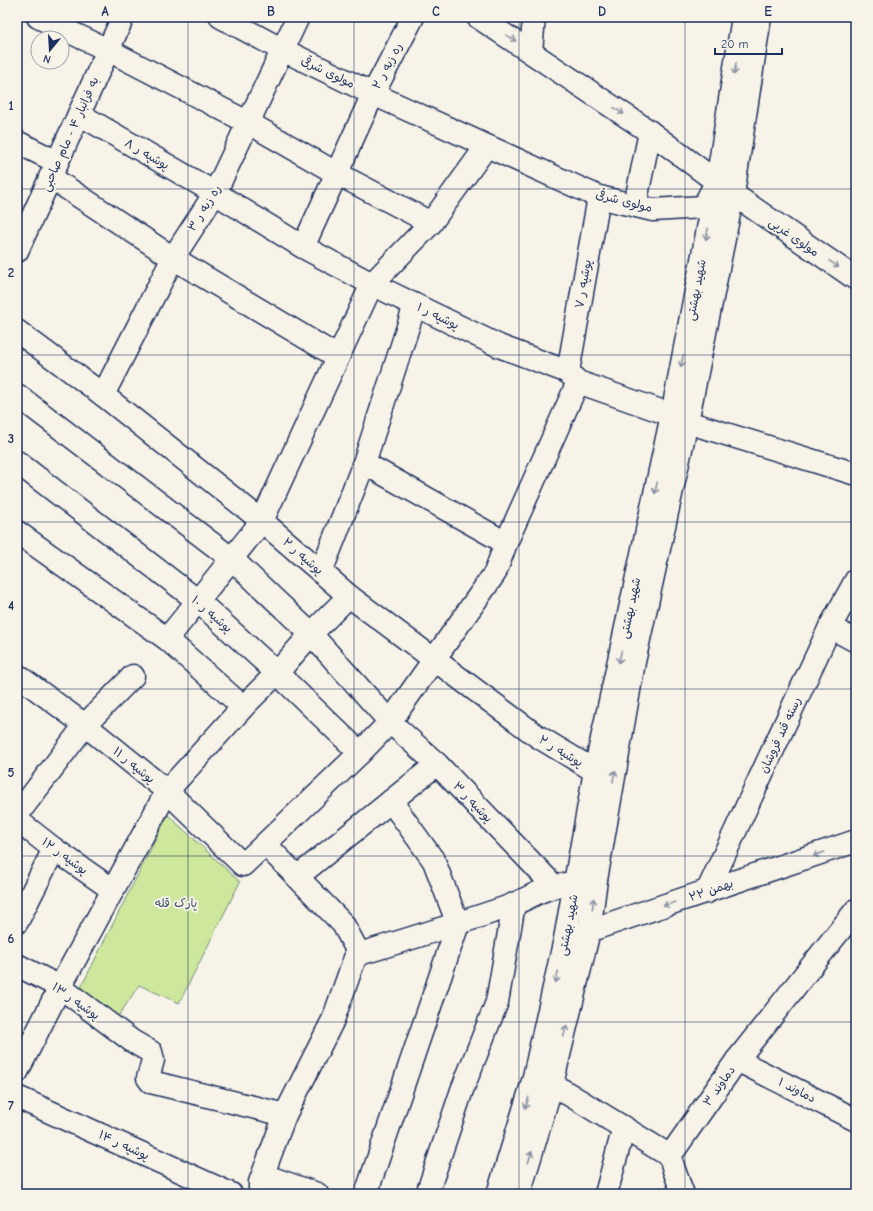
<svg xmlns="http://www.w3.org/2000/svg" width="873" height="1211" viewBox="0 0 873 1211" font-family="'Comic Neue','Playpen Sans Arabic',sans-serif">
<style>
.green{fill:#cde79d;stroke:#748b7e}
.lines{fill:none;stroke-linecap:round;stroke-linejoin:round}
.minor-casing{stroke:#1b2f5e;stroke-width:25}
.major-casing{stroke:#1b2f5e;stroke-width:25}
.minor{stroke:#f7f3e8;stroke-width:22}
.major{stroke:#f7f3e8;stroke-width:22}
.oneway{stroke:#8991a3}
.grid{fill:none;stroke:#1b2f5e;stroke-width:1;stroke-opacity:0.55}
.labels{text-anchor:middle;stroke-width:4;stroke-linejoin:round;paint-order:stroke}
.street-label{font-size:12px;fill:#1b2f5e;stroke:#f7f3e8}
.park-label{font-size:12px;fill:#3f546b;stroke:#f7f3e8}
.neatline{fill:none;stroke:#1b2f5e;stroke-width:1.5}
.grid-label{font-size:13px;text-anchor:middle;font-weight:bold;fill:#1b2f5e}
</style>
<rect width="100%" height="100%" fill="#f7f3e8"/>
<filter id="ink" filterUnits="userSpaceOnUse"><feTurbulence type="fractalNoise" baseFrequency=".025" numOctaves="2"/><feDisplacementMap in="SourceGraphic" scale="8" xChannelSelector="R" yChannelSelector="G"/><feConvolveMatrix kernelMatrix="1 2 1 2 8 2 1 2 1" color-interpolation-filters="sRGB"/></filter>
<g filter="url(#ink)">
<path class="green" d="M168,815L240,882L179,1003L139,985L114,1023L74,1001Z"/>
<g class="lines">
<defs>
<g id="minor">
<path d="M38,17L108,50L249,123L336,173L431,223"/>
<path d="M221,17L281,49L373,94L599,197L653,210L703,207L716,183"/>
<path d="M531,52L534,17"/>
<path d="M79,114L215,193L303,247L372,284L499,346L568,372L578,382L672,415"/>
<path d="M17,142L57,162"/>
<path d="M50,177L173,258L338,357"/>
<path d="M635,205L650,132"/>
<path d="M303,247L373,94L413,17"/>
<path d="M17,251L123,17"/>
<path d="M17,331L103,395L262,521L349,596L537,736L595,771"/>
<path d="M568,372L599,197"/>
<path d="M17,395L232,559L311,634L390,722L437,764L553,885"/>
<path d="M103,395L173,258L215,193L298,17"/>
<path d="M687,422L856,474"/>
<path d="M17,462L198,601L277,673L360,753L390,722L495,573L506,543L578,382"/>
<path d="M364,463L506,543"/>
<path d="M17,532L167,639L243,707"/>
<path d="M321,572L364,463L415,305"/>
<path d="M830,627L856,641"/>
<path d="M167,639L262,521L372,284L431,223L486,147"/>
<path d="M17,675L85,725L167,791L243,865L360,753"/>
<path d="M17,815L85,725L133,676"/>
<path d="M17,820L54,849L113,890"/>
<path d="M297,877L437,764"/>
<path d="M707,892L830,627L856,580"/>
<path d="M17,922L54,849"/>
<path d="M356,955C406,940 457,924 507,907C528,899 544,887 566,884"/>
<path d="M17,965L60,987L132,1041L151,1052L153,1060L148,1078L151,1082L285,1115L333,1020L356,955V948L343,924L266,845"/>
<path d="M737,1060L856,1120"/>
<path d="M17,1072L60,987L167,791L243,707L277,673L311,634L349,596"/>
<path d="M552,1084L670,1156L737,1060L856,910"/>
<path d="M17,1097L231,1194"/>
<path d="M670,1156L674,1170L683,1194"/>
<path d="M263,1175L317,1194"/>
<path d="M260,1194V1182L285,1115"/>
<path d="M366,1194L458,924L434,861L391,801"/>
<path d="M427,1194L462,1090L497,1002L514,904"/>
<path d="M606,1194L624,1127"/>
</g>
<g id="major">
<path d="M478,17L650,132L733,194L856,279"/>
<path d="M576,935L856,841"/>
<path d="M498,1194L533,1081L565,939L595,771L672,415L717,182L743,17"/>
<path d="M519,1194L552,1084L589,931L596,880L634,662L687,422L733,194L760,17"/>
</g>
</defs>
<use href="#minor" class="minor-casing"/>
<use href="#major" class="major-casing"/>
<use href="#minor" class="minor"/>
<use href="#major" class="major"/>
</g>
<defs><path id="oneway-shaft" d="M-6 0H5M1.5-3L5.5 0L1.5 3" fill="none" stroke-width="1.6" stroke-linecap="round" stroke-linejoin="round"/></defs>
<g class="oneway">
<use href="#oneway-shaft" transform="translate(511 38) rotate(34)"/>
<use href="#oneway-shaft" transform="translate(735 69) rotate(99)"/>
<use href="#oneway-shaft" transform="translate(619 111) rotate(34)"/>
<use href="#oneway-shaft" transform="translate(707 234) rotate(101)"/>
<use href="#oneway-shaft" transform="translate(834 264) rotate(35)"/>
<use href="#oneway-shaft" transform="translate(682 361) rotate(101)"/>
<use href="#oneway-shaft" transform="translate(656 488) rotate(102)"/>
<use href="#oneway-shaft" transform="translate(620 657) rotate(102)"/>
<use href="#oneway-shaft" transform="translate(614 776) rotate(-80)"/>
<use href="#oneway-shaft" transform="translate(819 854) rotate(161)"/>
<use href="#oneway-shaft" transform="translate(593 904) rotate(-82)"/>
<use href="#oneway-shaft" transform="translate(669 904) rotate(162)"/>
<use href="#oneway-shaft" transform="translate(557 977) rotate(103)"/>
<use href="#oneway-shaft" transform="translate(565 1031) rotate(-77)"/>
<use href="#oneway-shaft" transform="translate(527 1103) rotate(107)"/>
<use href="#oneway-shaft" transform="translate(530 1157) rotate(-73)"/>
</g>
</g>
<path class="grid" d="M188,17V1194M354,17V1194M519,17V1194M685,17V1194M17,189H856M17,355H856M17,522H856M17,689H856M17,856H856M17,1022H856"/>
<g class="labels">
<g class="street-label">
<text transform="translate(387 66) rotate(-62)" y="4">ره زبه ر ۲</text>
<text transform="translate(328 72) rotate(26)" y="4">مولوی شرقی</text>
<text transform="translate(70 134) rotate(-66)" y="4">به فرانبار ۴ - مام صاحبی</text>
<text transform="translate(147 154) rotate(30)" y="4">پوشپە ر ۸</text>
<text transform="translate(624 201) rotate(14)" y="4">مولوی شرقی</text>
<text transform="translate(204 208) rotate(-58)" y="4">ره زبه ر ۳</text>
<text transform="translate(794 237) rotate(35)" y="4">مولوی غربی</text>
<text transform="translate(583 284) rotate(-80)" y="4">پوشپه ر ۷</text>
<text transform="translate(696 290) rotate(-79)" y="4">شهید بهشتی</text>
<text transform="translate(438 316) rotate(26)" y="4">۱ پوشپه ر</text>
<text transform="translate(303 556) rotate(41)" y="4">پوشپه ر ۲</text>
<text transform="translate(630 608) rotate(-78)" y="4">شهید بهشتی</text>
<text transform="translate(212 614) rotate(41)" y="4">پوشپه ر ۱۰</text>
<text transform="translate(780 735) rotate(-65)" y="4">رسته قند فروشان</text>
<text transform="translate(561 751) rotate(31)" y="4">پوشپه ر ۲</text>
<text transform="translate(134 765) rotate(39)" y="4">پوشپه ر ۱۱</text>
<text transform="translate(473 802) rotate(46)" y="4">پوشپه ر ۳</text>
<text transform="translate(65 856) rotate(36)" y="4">پوشپه ر ۱۲</text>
<text transform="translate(711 890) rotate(-19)" y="4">۲۲ بهمن</text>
<text transform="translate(568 925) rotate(-79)" y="4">شهید بهشتی</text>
<text transform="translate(76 1001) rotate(35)" y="4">پوشپه ر ۱۳</text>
<text transform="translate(719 1086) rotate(-55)" y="4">دماوند ۳</text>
<text transform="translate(797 1090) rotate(27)" y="4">دماوند ۱</text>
<text transform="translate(124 1145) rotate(25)" y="4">پوشپه ر ۱۴</text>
</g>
<g class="park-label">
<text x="176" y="907">پارک قله</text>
</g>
</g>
<rect width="873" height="1211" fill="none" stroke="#f7f3e8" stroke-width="44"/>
<g transform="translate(50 50) rotate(198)"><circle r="19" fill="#f7f3e8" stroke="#9fa5b1"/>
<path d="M0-3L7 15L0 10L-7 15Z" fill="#1b2f5e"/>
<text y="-6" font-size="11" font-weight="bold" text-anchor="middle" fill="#1b2f5e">N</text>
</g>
<path d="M715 48v6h67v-6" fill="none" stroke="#1b2f5e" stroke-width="2"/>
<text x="721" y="48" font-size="12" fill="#1b2f5e" stroke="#f7f3e8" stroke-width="3" paint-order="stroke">20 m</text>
<rect x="22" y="22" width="829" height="1167" class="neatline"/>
<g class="grid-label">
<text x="105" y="16">A</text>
<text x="271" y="16">B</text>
<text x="436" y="16">C</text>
<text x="602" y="16">D</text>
<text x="768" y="16">E</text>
<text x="11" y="110">1</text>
<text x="11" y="277">2</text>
<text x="11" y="443">3</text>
<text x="11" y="610">4</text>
<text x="11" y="777">5</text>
<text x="11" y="943">6</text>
<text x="11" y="1110">7</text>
</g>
</svg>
